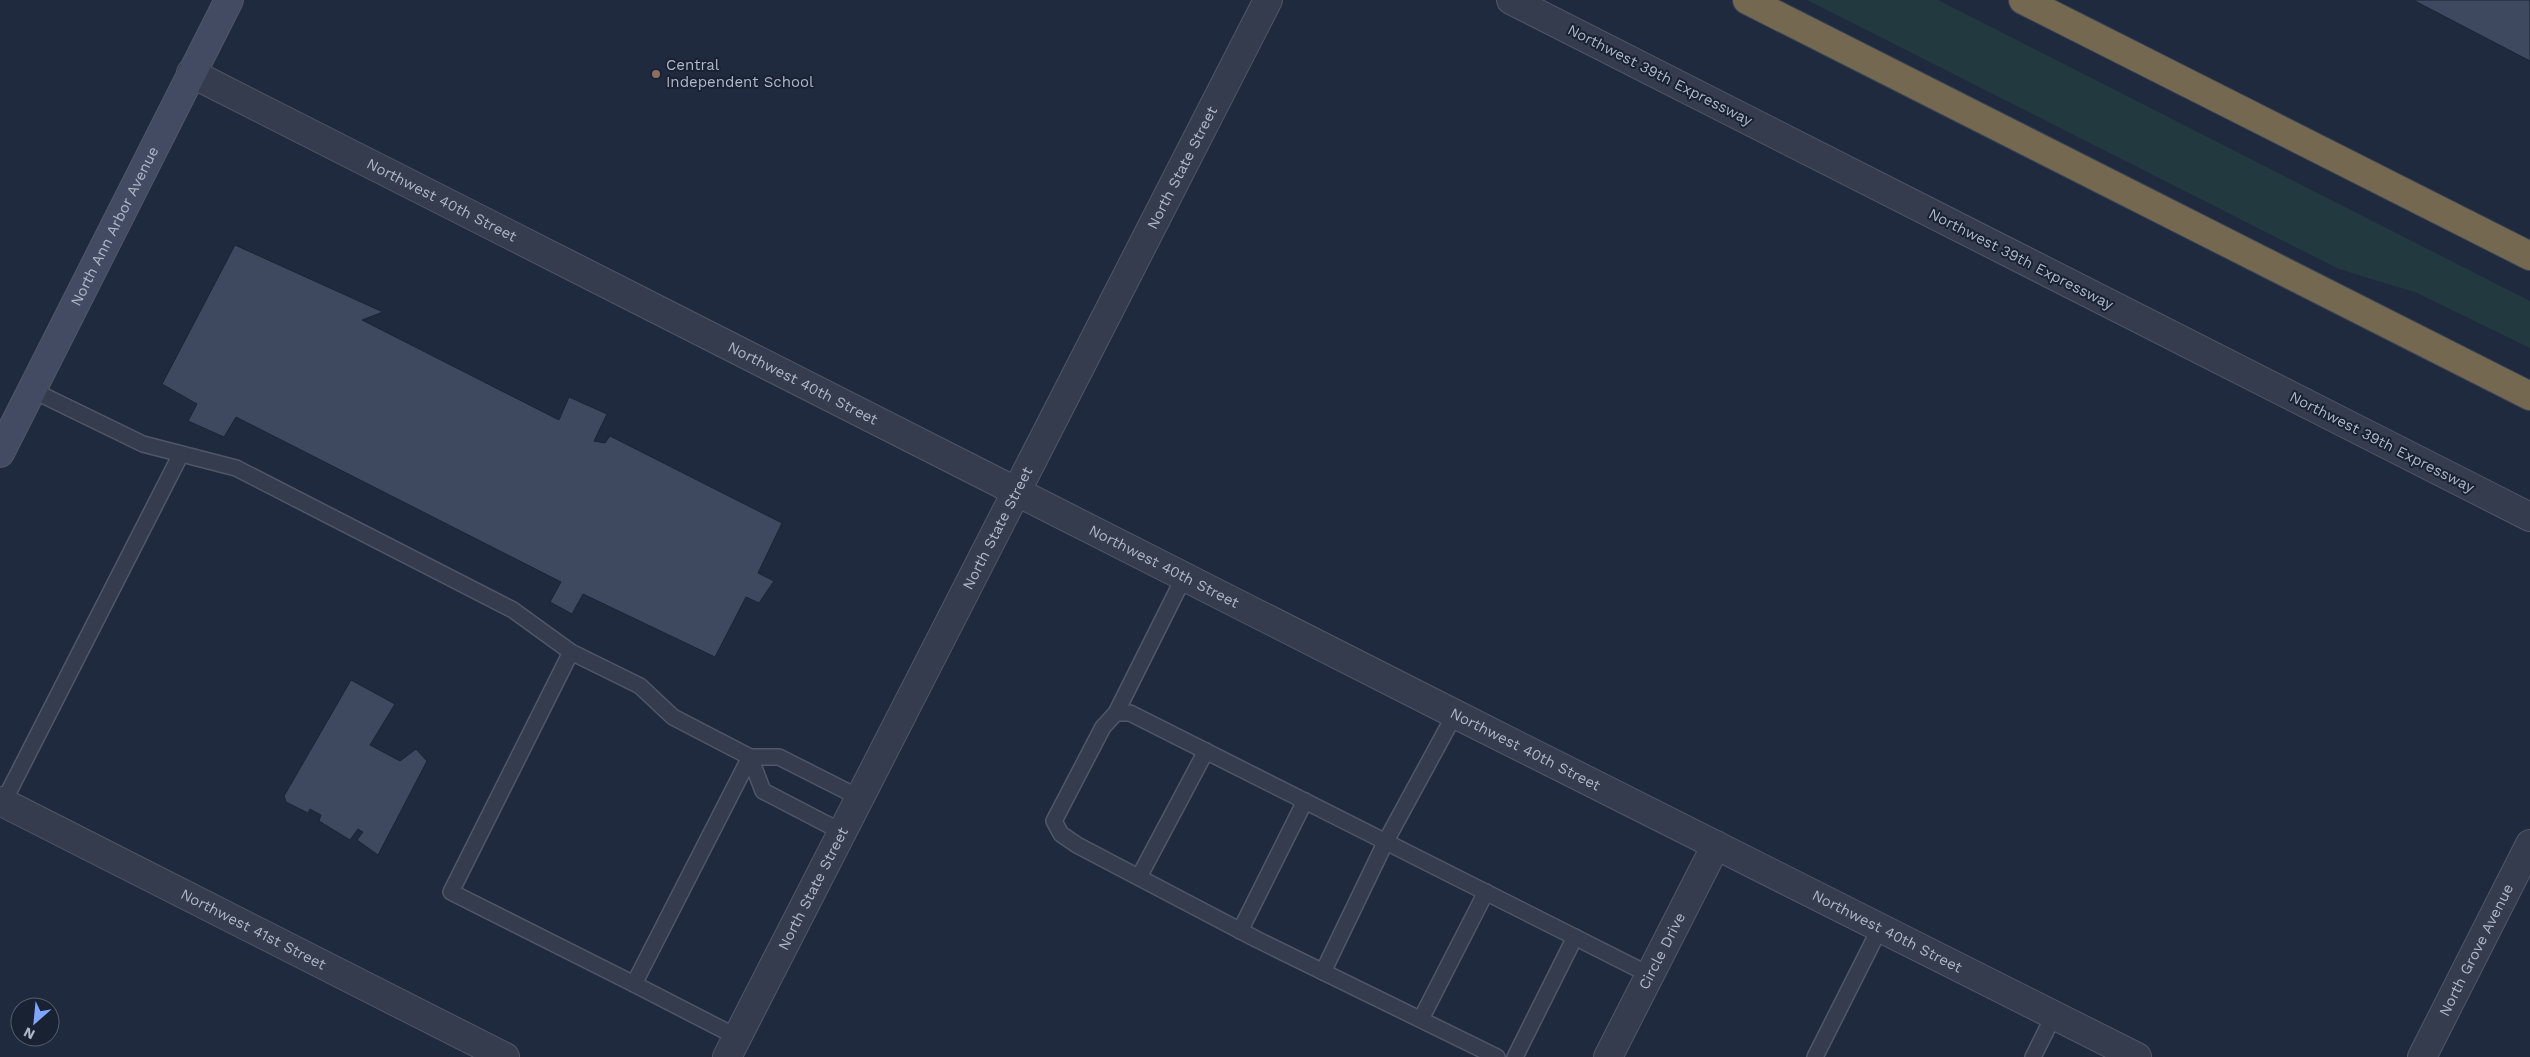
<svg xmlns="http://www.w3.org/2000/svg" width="2530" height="1057" viewBox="0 0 2530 1057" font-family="'Work Sans',sans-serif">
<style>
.green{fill:#22393f}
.building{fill:#3e4960;stroke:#1b2434}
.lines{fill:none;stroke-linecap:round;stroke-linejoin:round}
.lane-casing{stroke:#4f5768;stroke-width:18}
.street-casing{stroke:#4f5768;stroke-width:30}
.secondary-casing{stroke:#4f5768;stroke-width:30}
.highway-casing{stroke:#3c4455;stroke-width:30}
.lane{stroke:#343c4e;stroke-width:15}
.street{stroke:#343c4e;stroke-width:28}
.secondary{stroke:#424b61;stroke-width:28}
.highway{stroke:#746950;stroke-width:28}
.education-dot{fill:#8d6e63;stroke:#192232;stroke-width:2}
.labels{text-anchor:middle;stroke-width:4;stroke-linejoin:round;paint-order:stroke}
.poi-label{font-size:15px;fill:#afb7c9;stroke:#192232;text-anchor:start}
.street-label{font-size:15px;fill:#afb7c9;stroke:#192232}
</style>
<rect width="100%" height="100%" fill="#202a3e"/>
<path class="green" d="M1807,0H1938L2530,301V348L2417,293L2339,269Z"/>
<g class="building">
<path d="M2413,0H2530V61Z"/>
<path d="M235,245L383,312L362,320L559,420L569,397L607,414L594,441L605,443L610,436L782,523L758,573L774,581L759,603L746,597L715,657L583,594L572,614L550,602L561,582L236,417L224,437L188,421L197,404L162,384Z"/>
<path d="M351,680L395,704L370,745L400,761L416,749L427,761L378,855L357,840L363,832L358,829L350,840L319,821L321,815L310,809L308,813L286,802L284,796Z"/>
</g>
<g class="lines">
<defs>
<g id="lane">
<path d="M32,390L143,444L236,468L513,610L571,652L640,686L673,717L750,757L634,984L737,1037"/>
<path d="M571,652L451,892L634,984"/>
<path d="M1116,713L1184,577"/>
<path d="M3,803L181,454"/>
<path d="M842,832L763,791L750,757H779L860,798"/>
<path d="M1139,877L1206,751"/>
<path d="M1240,931L1305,801"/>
<path d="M1323,972L1386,841L1455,714"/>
<path d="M1421,1019L1486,892"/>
<path d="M1497,1057L1258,940L1077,845L1061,834L1054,821L1103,727L1116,713H1130L1650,975"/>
<path d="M1515,1057L1575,937"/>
<path d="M1815,1057L1880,928"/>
<path d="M2033,1057L2054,1015"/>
</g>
<g id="street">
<path d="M1511,0L2530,517"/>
<path id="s1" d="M191,73L1455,714L2137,1057"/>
<path id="s2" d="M0,801L505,1057"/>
<path id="s3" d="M727,1057L1268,0"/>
<path id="s4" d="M1608,1057L1716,845"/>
<path id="s5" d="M2422,1057L2530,844"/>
</g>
<g id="secondary">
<path id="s6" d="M0,453L229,0"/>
</g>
<g id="highway">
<path d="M1747,0L2530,396"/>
<path d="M2023,0L2530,256"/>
</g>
</defs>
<use href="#lane" class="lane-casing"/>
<use href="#street" class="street-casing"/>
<use href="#secondary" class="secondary-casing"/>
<use href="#highway" class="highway-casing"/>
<use href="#lane" class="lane"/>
<use href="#street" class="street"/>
<use href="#secondary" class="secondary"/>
<use href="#highway" class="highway"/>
</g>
<circle class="education-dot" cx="656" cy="74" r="5"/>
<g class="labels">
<g class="poi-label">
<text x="666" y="70">Central<tspan x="666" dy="17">Independent School</tspan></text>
</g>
<g class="street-label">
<text transform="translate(1660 75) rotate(27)" y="5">Northwest 39th Expressway</text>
<text dy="5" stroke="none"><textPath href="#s3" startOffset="999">North State Street</textPath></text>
<text dy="5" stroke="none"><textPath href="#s1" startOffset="281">Northwest 40th Street</textPath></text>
<text dy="5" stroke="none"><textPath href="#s6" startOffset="254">North Ann Arbor Avenue</textPath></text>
<text transform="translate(2021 259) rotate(27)" y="5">Northwest 39th Expressway</text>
<text dy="5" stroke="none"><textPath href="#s1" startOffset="686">Northwest 40th Street</textPath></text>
<text transform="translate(2382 442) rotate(27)" y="5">Northwest 39th Expressway</text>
<text dy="5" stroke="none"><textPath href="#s3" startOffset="594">North State Street</textPath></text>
<text dy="5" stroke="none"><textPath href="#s1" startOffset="1091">Northwest 40th Street</textPath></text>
<text dy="5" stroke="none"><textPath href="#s1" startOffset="1496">Northwest 40th Street</textPath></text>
<text dy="5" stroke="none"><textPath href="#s3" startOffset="189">North State Street</textPath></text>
<text dy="5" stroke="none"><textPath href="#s2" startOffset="284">Northwest 41st Street</textPath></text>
<text dy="5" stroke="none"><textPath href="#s1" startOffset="1901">Northwest 40th Street</textPath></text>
<text dy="5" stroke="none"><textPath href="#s5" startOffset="120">North Grove Avenue</textPath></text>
<text dy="5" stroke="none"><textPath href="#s4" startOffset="119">Circle Drive</textPath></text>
</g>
</g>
<g transform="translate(35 1022) rotate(207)"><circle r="24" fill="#192232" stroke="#555e6e"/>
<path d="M0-4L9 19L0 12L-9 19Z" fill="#7fa5ff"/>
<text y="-8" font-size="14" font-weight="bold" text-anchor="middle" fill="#afb7c9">N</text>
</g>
</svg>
